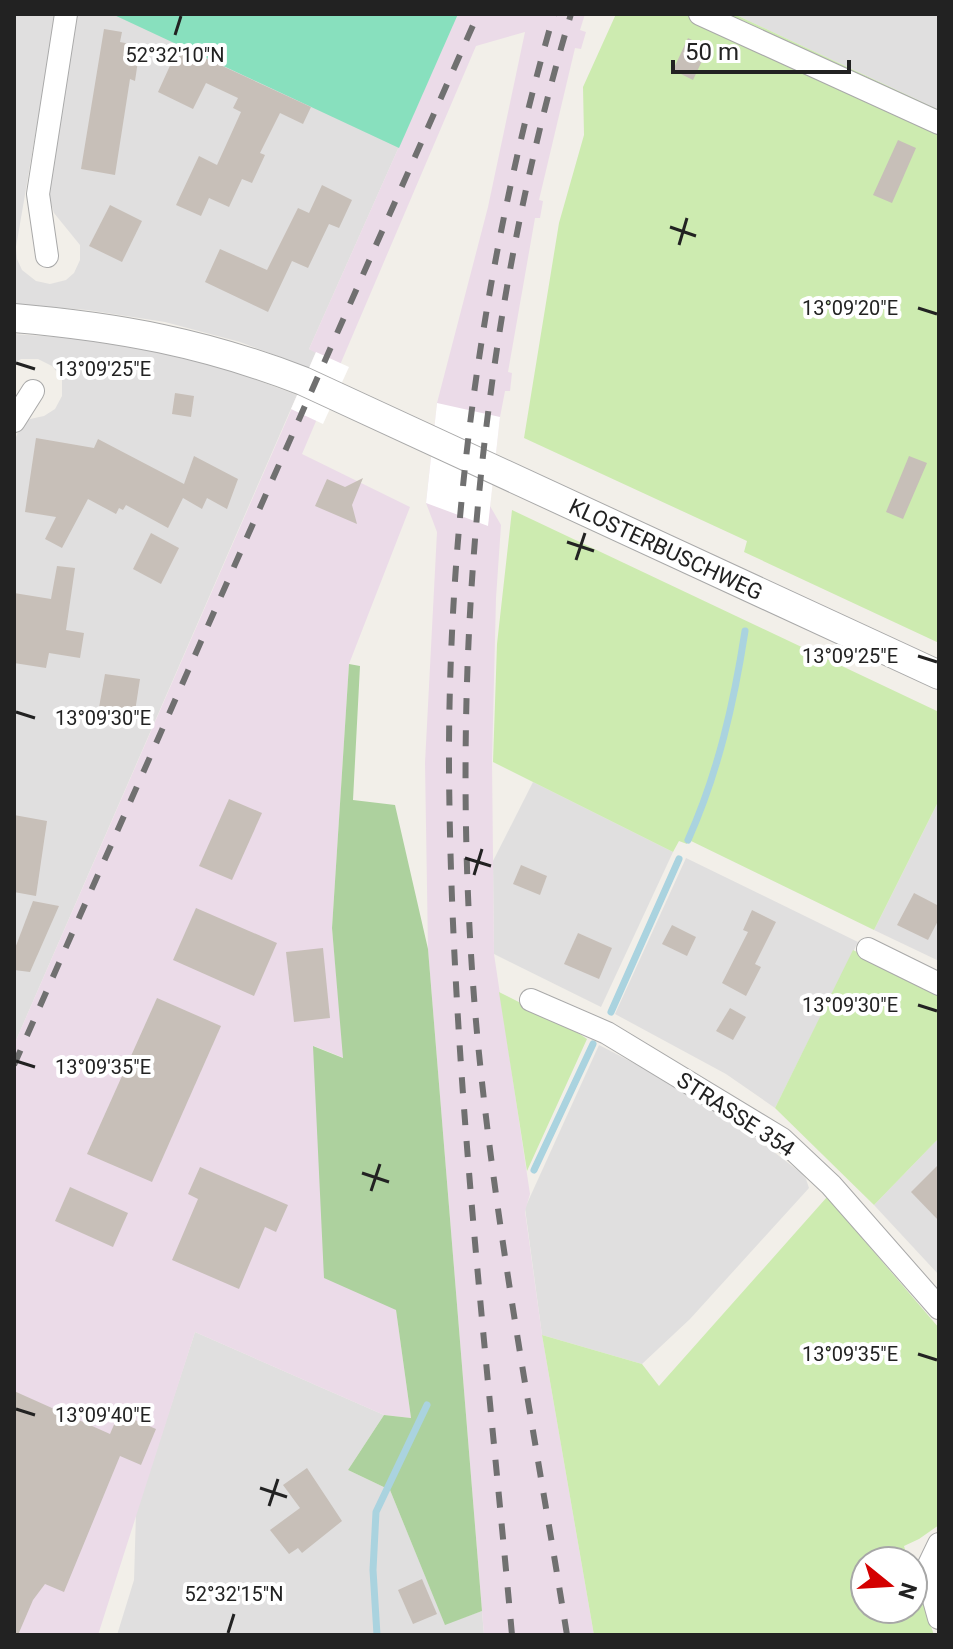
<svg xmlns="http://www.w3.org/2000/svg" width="953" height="1649" viewBox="0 0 953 1649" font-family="Roboto,sans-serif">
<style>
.residential{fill:#e0dfdf}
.industrial{fill:#ebdbe8}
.grass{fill:#cdebb0}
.forest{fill:#add19e}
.pitch{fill:#88e0be}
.pier{fill:#fff}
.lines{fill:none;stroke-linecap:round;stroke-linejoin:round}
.stream{stroke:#aad3df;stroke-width:7}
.building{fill:#c7bfb8}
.minor-casing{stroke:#a9a9a9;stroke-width:24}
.tertiary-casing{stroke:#a9a9a9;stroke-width:30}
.minor{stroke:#fff;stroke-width:22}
.tertiary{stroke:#fff;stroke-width:28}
.rail{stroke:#707070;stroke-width:6;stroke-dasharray:16 16;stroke-linecap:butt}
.ticks{fill:none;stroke:#222;stroke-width:3}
.labels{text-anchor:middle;stroke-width:8;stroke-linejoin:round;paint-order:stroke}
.street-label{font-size:22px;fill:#222;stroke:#fff}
.ticks-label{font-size:20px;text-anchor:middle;fill:#222;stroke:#fff;stroke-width:8;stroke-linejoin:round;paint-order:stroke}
</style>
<rect width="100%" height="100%" fill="#f2efe9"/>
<g class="residential">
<path d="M14,14H56L16,247L17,259L22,270L36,281L50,284L66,280L74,273L80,260V245L54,213L48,193L77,14H458L309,349L316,352L309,368L240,342L165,322L87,310L14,304Z"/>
<path d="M734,14H939V110Z"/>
<path d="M14,334L72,338L148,350L230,370L297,395L14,1045V442L20,427L30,419L44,416L55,409L62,396V378L52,366L38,359H21L14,363Z"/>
<path d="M533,782L673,852L601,1007L494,954L493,861Z"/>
<path d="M939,800V961L874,930Z"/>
<path d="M686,858L858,942L775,1108L726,1074L615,1014Z"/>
<path d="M599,1045L657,1075L733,1121L800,1172L806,1179L809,1188L690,1319L642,1364L542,1335L525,1208Z"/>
<path d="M939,1138V1275L874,1205Z"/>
<path d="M195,1332L384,1415L348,1470L390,1490L445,1624L482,1611L484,1635H117L134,1580L136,1513Z"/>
</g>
<path class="industrial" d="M458,14H585L580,30L586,32L581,49L575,48L539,200L543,201L540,218H535L508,372L512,373L510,391H505L500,417L490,506L501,525L496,598L492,761L494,954L530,1194L525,1211L542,1335L594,1635H484L428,949L425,763L437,532L426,503L437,403L488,207L525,32L476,46L302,454L410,507L349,664L332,928L344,1058L314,1046L396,1310L411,1418L384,1415L195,1332L98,1635H14V1045L316,353L309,349Z"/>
<g class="grass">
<path d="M616,14H734L939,110V643L744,552L747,541L524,438L559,223L584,135L583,87Z"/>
<path d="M512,510L939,712V800L874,930L689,840L687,844L679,841L673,852L493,762L497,644Z"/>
<path d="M853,950L939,993V1138L874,1205L775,1108Z"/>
<path d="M499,992L554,1020L555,1017L587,1039L527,1171Z"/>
<path d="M827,1197L939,1328V1525L919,1539L904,1546L908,1561H865V1609H913V1574L934,1635H594L542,1335L642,1364L659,1386Z"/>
</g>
<path class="forest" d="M349,664L360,666L353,800L395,805L428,949L482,1611L445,1625L390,1490L348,1470L384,1415L411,1418L396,1310L324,1278L313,1046L343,1058L332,928Z"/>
<path class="pitch" d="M112,14H458L399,148Z"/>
<g class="pier">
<path d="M316,352L349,367L323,424L291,409Z"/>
<path d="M437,403L500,417L488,526L426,503Z"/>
</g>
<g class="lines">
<g class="stream">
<path d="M688,840C718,773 734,703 745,631"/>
<path d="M611,1012L679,859"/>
<path d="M534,1170L593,1044"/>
<path d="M377,1635L373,1570L376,1512L427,1405"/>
</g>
</g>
<g class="building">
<path d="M104,29L122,32L120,42L135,45L134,53L139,54L135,81L130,79L115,175L81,169Z"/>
<path d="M688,38L708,48L693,80L673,70Z"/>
<path d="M179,46L311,107L303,124L280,113L260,153L265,155L252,183L242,179L229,207L209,198L201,216L176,205L199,156L217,165L241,112L233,108L238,98L206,83L193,109L158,92Z"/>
<path d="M898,140L916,148L892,203L873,195Z"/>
<path d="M322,185L352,200L339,228L329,224L308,268L292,261L268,312L205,282L220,249L267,270L298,208L309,213Z"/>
<path d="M110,205L142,221L122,262L89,246Z"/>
<path d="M175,393L194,396L191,417L172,414Z"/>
<path d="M36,438L94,448L98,439L184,484L194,456L238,479L227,509L207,498L202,509L183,498L168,528L126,505L123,510L119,508L116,514L88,499L62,548L45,539L56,517L25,512Z"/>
<path d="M909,456L927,463L903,519L886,512Z"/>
<path d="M363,478L352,505L357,524L315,506L327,479L345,487Z"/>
<path d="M151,533L179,548L161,584L133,569Z"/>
<path d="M57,566L75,568L66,630L84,633L80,658L49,653L46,668L14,663V593L51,599Z"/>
<path d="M105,674L140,679L134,718L98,713Z"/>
<path d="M229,799L262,813L232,880L199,866Z"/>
<path d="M14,815L47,821L36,896L14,892Z"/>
<path d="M521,865L547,876L540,895L513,884Z"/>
<path d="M914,893L939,906V919L928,940L897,925Z"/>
<path d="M33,901L59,906L30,972L14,970V951Z"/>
<path d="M196,908L277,943L254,996L173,960Z"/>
<path d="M752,910L776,922L755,964L761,967L746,996L722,983L748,932L743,930Z"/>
<path d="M672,925L696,937L687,956L662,944Z"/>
<path d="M578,933L612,948L599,979L564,964Z"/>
<path d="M323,948L330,1018L294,1022L286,952Z"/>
<path d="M157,998L221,1026L152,1182L87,1154Z"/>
<path d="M730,1008L746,1017L733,1040L716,1031Z"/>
<path d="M939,1164V1221L911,1192Z"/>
<path d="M200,1167L288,1205L276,1232L265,1227L239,1289L172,1260L198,1199L188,1194Z"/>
<path d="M70,1187L128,1213L113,1247L55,1221Z"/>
<path d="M14,1391L110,1434L119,1413L156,1429L141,1465L120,1456L64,1592L45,1584L33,1600L18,1635H14Z"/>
<path d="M307,1468L342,1521L302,1553L298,1548L289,1554L270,1530L300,1508L283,1485Z"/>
<path d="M422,1579L437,1614L413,1624L398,1590Z"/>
</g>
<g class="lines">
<defs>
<g id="minor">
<path d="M700,14L939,123"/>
<path d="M47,256L38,194L66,14"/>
<path d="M14,421L33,391"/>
<path d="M868,949L939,984"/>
<path d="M531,1000L607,1033L782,1139L831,1185L939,1308"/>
<path d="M939,1544L926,1571L939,1618"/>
</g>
<path id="tertiary" d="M14,318C119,327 205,343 303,381L939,675"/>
</defs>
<use href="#minor" class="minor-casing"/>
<use href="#tertiary" class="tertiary-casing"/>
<use href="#minor" class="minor"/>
<use href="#tertiary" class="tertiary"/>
<g class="rail">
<path d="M14,1065L478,14"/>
<path d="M512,1635C486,1347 451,1057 449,768C448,518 484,254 554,14"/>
<path d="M567,1635C535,1435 496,1235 477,1033C447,700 475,334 571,14"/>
</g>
</g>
<path class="ticks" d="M175,35L181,16M670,227L696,236M679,245L687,218M918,308L937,314M16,363L35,369M567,542L594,551M576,560L585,533M918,656L937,662M16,712L35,718M465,858L491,866M474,875L482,849M918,1005L937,1011M16,1061L35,1067M362,1173L389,1182M371,1191L380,1164M918,1354L937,1360M16,1409L35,1415M260,1488L287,1497M269,1506L278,1479M228,1633L234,1614"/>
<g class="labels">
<g class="street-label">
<text transform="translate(666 549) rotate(25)" y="8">KLOSTERBUSCHWEG</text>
<text transform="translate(736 1114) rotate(33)" y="8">STRASSE 354</text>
</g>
</g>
<g class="ticks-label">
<text x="175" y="62">52°32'10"N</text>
<text x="850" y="315">13°09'20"E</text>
<text x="103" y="376">13°09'25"E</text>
<text x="850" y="663">13°09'25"E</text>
<text x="103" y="725">13°09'30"E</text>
<text x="850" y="1012">13°09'30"E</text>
<text x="103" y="1074">13°09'35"E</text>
<text x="850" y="1361">13°09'35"E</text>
<text x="103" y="1422">13°09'40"E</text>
<text x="234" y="1601">52°32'15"N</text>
</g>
<rect width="953" height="1649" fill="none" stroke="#222222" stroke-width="32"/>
<g transform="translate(889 1585) rotate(108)"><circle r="38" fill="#ffffff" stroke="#a7a7a7" stroke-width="2"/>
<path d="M0-6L14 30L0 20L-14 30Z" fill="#d40000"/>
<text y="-12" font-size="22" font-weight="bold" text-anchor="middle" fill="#222222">N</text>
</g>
<path d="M673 60v12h176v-12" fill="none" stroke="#222222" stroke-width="4"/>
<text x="685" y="60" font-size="24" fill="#222222" stroke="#ffffff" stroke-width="6" paint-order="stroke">50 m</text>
</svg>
